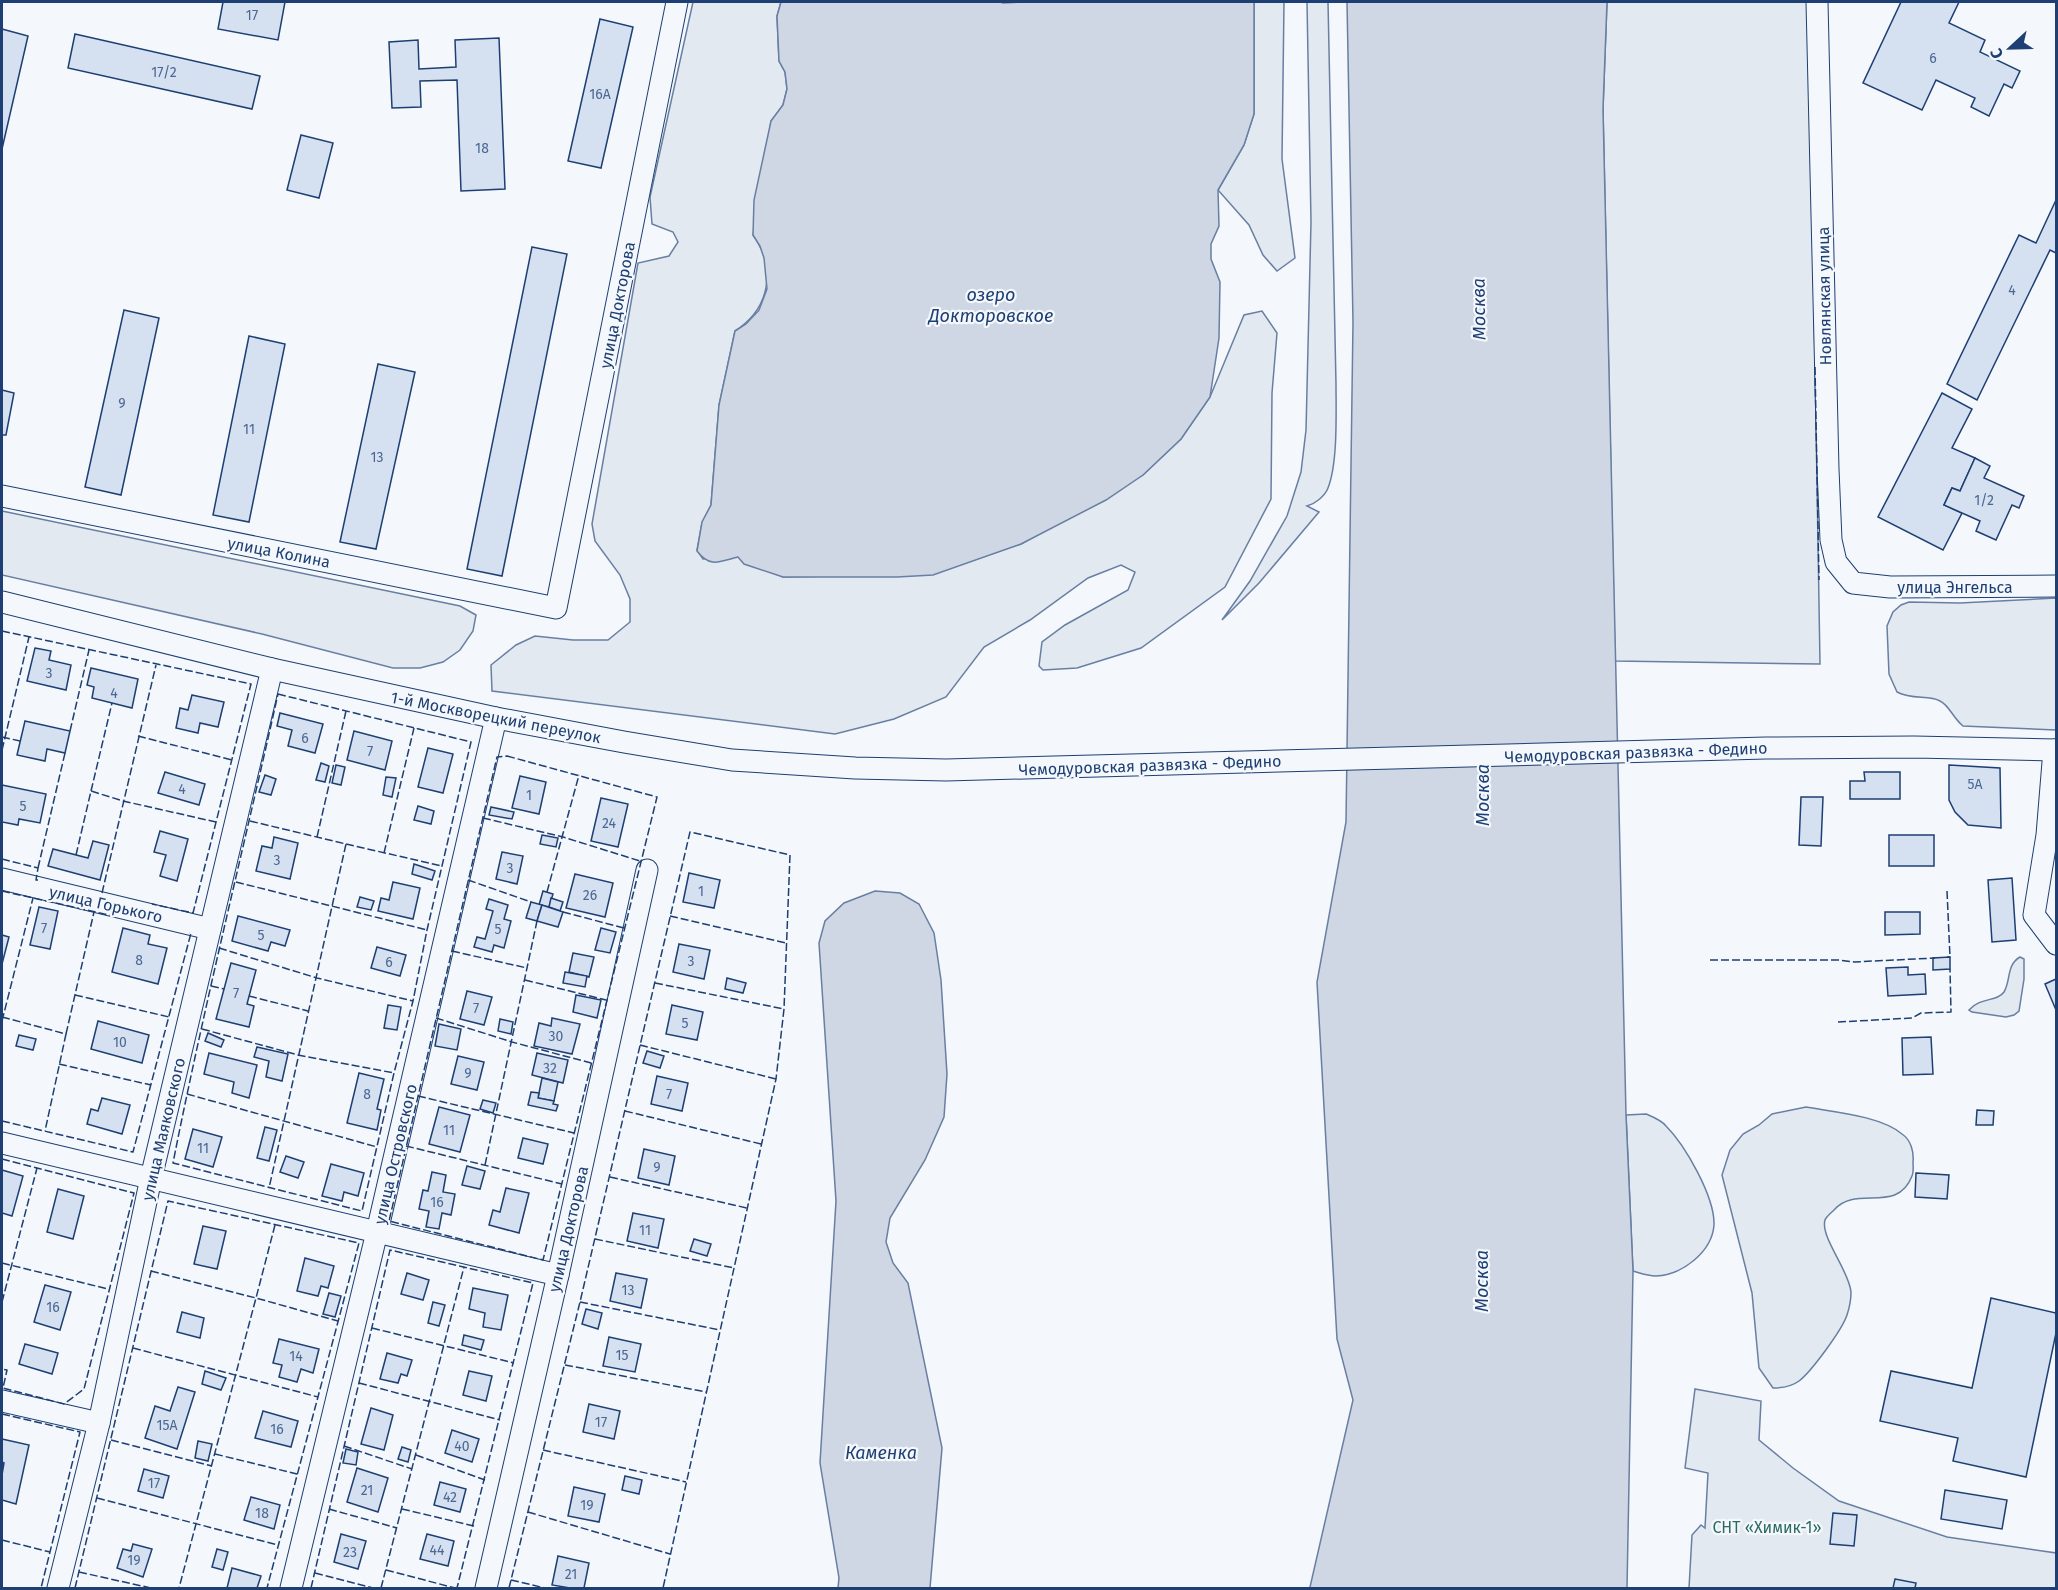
<svg xmlns="http://www.w3.org/2000/svg" width="2058" height="1590" viewBox="0 0 2058 1590" font-family="'Fira Sans',sans-serif">
<style>
.green{fill:#e3e9f0;stroke:#687fa3;stroke-width:1.5}
.water{fill:#cfd7e4;stroke:#687fa3;stroke-width:1.5}
.building{fill:#d5e0f0;stroke:#1d3f73;stroke-width:1.5}
.lines{fill:none;stroke-linecap:round;stroke-linejoin:round}
.minor-casing{stroke:#1d3f73;stroke-width:23}
.minor{stroke:#f4f7fb;stroke-width:21}
.fence{stroke:#1d3f73;stroke-width:1.5;stroke-dasharray:8 3;stroke-linecap:butt}
.labels{text-anchor:middle;stroke-width:4.5;stroke-linejoin:round;paint-order:stroke}
.number-label{font-size:14px;fill:#4b6792}
.street-label{font-size:16px;fill:#1d3f73;stroke:#f4f7fb}
.park-label{font-size:16px;fill:#2c6c60;stroke:#f4f7fb}
.water-label{font-size:18px;font-style:italic;fill:#1d3f73;stroke:#f4f7fb}
</style>
<rect width="100%" height="100%" fill="#f4f7fb"/>
<g class="green">
<path d="M693,2H781L777,16L779,61L785,72L787,89L783,105L771,121L753,235C777,269 770,308 735,331L719,405L711,505L702,523L697,550L703,559L738,557L783,577L933,574L1021,544L1143,475L1181,439L1210,397L1244,315L1262,311L1277,333L1272,393L1271,499L1225,587L1141,648L1077,668L1043,670L1039,666L1042,642L1065,625L1128,590L1135,572L1121,565L1088,578L1030,620L984,647L946,697L894,719L835,734L492,691L491,665L516,645L535,636L573,640H608L630,622V599L620,575L595,541L592,524L638,263L669,256L678,242L673,232L652,224L650,197Z"/>
<path d="M1254,2H1284L1282,159L1295,258L1277,271L1263,255L1249,225L1218,190L1244,145L1254,114Z"/>
<path d="M1307,2H1328L1336,384C1336,412 1338,463 1328,488C1325,496 1315,504 1307,506L1319,512L1259,583L1222,620L1250,581L1287,516L1301,472L1306,430L1311,222Z"/>
<path d="M1607,2H1809L1820,664L1615,661L1603,109Z"/>
<path d="M2,511L460,606L476,615L473,631L460,650L443,662L420,668H393L262,634L2,575Z"/>
<path d="M2056,598V730L1963,726C1953,718 1949,705 1940,701C1929,695 1912,700 1897,692L1889,674L1887,626L1893,612L1901,605L1909,602L1960,603Z"/>
<path d="M2020,957L2024,959V979L2019,1011L2014,1015L2006,1017L1972,1012L1969,1010C1980,997 1997,1002 2004,992C2011,981 2006,965 2020,957Z"/>
<path d="M1806,1107C1834,1112 1881,1116 1902,1134C1911,1140 1914,1152 1913,1162C1913,1166 1914,1172 1912,1176C1897,1215 1856,1184 1834,1210C1831,1213 1826,1217 1825,1220C1820,1237 1849,1270 1851,1292C1851,1298 1849,1309 1847,1315C1842,1330 1811,1372 1799,1381C1791,1387 1782,1388 1773,1388L1759,1368L1752,1293L1722,1175L1730,1150L1743,1134L1759,1125L1772,1114Z"/>
<path d="M1646,1114C1653,1117 1661,1120 1666,1126C1685,1145 1715,1197 1714,1225C1712,1252 1682,1275 1656,1276C1648,1276 1640,1273 1633,1271L1626,1115Z"/>
<path d="M1695,1389L1761,1401L1759,1440L1793,1468L1839,1501L1947,1537L2056,1553V1588H1689L1692,1535L1701,1525L1705,1528L1708,1473L1685,1468Z"/>
</g>
<g class="water">
<path d="M781,2H1000L1003,3L1022,2H1254V114L1244,145L1218,190L1219,226L1211,244V259L1220,282L1219,338L1210,397L1181,439L1143,475L1106,500L1021,544L933,575L897,577H783L744,564L738,557C719,562 710,568 697,551L702,522L711,505L719,405L735,331L746,324L759,310L767,289L764,258L760,246L753,235L754,200L771,121L783,105L787,89L785,72L779,61L777,16Z"/>
<path d="M1347,2H1607L1603,109L1626,1115L1633,1271L1627,1588H1311L1310,1587L1353,1400L1337,1339L1317,982L1346,822L1353,322Z"/>
<path d="M875,891L900,893L919,904L934,933L941,980L947,1074L944,1117L925,1160L890,1218L886,1242L893,1263L908,1283L942,1448L930,1588H838L839,1578L820,1463L836,1201L819,943L825,921L844,903Z"/>
</g>
<g class="building">
<path d="M223,2H285L278,40L218,29Z"/>
<path d="M1901,2H1959L1949,23L1985,40L1980,52L2020,71L2012,88L2004,84L1989,116L1971,107L1975,98L1936,80L1922,110L1863,83Z"/>
<path d="M600,19L633,27L601,168L568,161Z"/>
<path d="M2,29L28,36L2,149Z"/>
<path d="M75,34L260,76L252,109L68,68Z"/>
<path d="M499,38L505,189L461,191L457,80L420,81L421,107L392,108L389,42L418,40L419,69L456,67L455,40Z"/>
<path d="M301,135L333,143L319,198L287,190Z"/>
<path d="M2056,200V253L2050,250L1977,400L1947,384L2019,235L2036,243Z"/>
<path d="M532,247L567,254L502,576L467,569Z"/>
<path d="M124,310L159,318L121,495L85,487Z"/>
<path d="M249,336L285,344L249,522L213,515Z"/>
<path d="M378,364L415,372L376,549L340,542Z"/>
<path d="M2,390L14,393L6,435H2Z"/>
<path d="M1942,393L1972,409L1952,448L1975,458L1960,491L1952,488L1944,505L1962,513L1943,550L1878,517Z"/>
<path d="M1975,458L1990,466L1984,478L2024,496L2019,508L2012,505L1996,540L1976,531L1980,521L1944,505L1952,488L1960,491Z"/>
<path d="M35,648L51,651L49,660L71,665L66,690L27,681Z"/>
<path d="M91,668L138,679L132,708L92,698L94,687L87,685Z"/>
<path d="M192,695L224,702L218,727L200,723L198,733L176,728L180,708L188,710Z"/>
<path d="M280,713L323,724L315,753L288,746L292,730L277,726Z"/>
<path d="M25,721L70,731L65,753L47,749L45,761L17,755Z"/>
<path d="M354,731L392,741L385,770L347,760Z"/>
<path d="M428,748L453,754L443,793L418,787Z"/>
<path d="M321,763L329,766L325,782L316,780Z"/>
<path d="M336,765L345,767L341,785L332,783Z"/>
<path d="M1949,765L2000,768L2001,828L1968,825L1955,812L1949,800Z"/>
<path d="M165,772L205,784L199,805L158,793Z"/>
<path d="M1864,772H1900V799H1850V781H1865Z"/>
<path d="M265,775L276,779L271,795L259,792Z"/>
<path d="M520,776L546,782L539,814L512,808Z"/>
<path d="M386,777L396,778L392,797L383,795Z"/>
<path d="M2,785L46,794L40,823L19,819L18,825L2,822Z"/>
<path d="M1801,797H1823L1821,846L1799,845Z"/>
<path d="M601,798L628,804L618,847L591,841Z"/>
<path d="M418,806L434,811L431,824L414,820Z"/>
<path d="M491,807L514,812L512,819L489,815Z"/>
<path d="M160,831L188,839L177,881L160,876L166,855L154,852Z"/>
<path d="M542,835L558,838L556,847L540,844Z"/>
<rect x="1889" y="835" width="45" height="31"/>
<path d="M274,837L298,843L290,879L256,871L262,846L272,848Z"/>
<path d="M93,841L109,845L100,880L48,866L53,849L88,858Z"/>
<path d="M502,852L523,856L517,884L496,879Z"/>
<path d="M414,864L435,871L432,880L412,874Z"/>
<path d="M689,873L720,880L714,908L683,902Z"/>
<path d="M575,874L613,883L605,917L566,908Z"/>
<path d="M2012,878L2016,940L1992,942L1988,880Z"/>
<path d="M393,882L420,888L413,919L378,911L381,898L389,900Z"/>
<path d="M543,891L553,894L549,907L539,905Z"/>
<path d="M360,897L374,901L371,910L357,907Z"/>
<path d="M551,898L563,902L560,911L549,907Z"/>
<path d="M489,899L508,905L504,919L511,921L504,948L494,945L492,952L474,947L477,937L485,939L493,911L486,909Z"/>
<path d="M531,902L542,905L537,921L526,918Z"/>
<path d="M542,905L563,912L558,927L537,921Z"/>
<path d="M39,907L58,911L50,949L30,945Z"/>
<path d="M1885,912H1920V934L1885,935Z"/>
<path d="M238,916L290,930L285,946L271,942L268,951L232,941Z"/>
<path d="M123,928L150,935L148,944L167,948L158,984L112,972Z"/>
<path d="M601,928L616,932L610,953L595,950Z"/>
<path d="M2,935L9,937L2,964Z"/>
<path d="M679,944L710,950L704,979L673,972Z"/>
<path d="M377,947L406,955L400,976L371,968Z"/>
<path d="M573,953L594,957L589,977L569,972Z"/>
<path d="M1950,957V969L1933,970V958Z"/>
<path d="M231,963L256,970L247,1004L254,1006L249,1027L216,1019Z"/>
<path d="M1908,967V975L1925,974L1926,994L1888,996L1886,968Z"/>
<path d="M565,972L587,976L585,987L563,983Z"/>
<path d="M727,978L746,983L743,993L725,989Z"/>
<path d="M2056,979V1010L2045,984Z"/>
<path d="M467,991L492,997L484,1025L460,1019Z"/>
<path d="M576,995L601,1000L597,1018L573,1012Z"/>
<path d="M388,1005L401,1007L397,1030L384,1028Z"/>
<path d="M672,1005L703,1012L697,1040L666,1034Z"/>
<path d="M552,1018L580,1024L572,1054L534,1046L539,1023L551,1026Z"/>
<path d="M500,1019L513,1022L511,1034L498,1031Z"/>
<path d="M98,1021L149,1035L142,1063L91,1049Z"/>
<path d="M439,1024L461,1029L457,1050L435,1046Z"/>
<path d="M208,1033L224,1040L221,1047L205,1041Z"/>
<path d="M19,1035L36,1039L33,1050L16,1046Z"/>
<path d="M1931,1037L1933,1074L1903,1075L1902,1038Z"/>
<path d="M257,1047L288,1054L282,1081L266,1077L269,1061L254,1057Z"/>
<path d="M647,1051L664,1056L660,1068L643,1063Z"/>
<path d="M209,1053L257,1065L249,1098L232,1093L234,1082L204,1074Z"/>
<path d="M537,1053L568,1060L563,1083L532,1075Z"/>
<path d="M458,1056L484,1062L477,1090L451,1084Z"/>
<path d="M359,1073L384,1079L377,1109L381,1110L377,1130L347,1123Z"/>
<path d="M657,1076L688,1083L682,1111L651,1104Z"/>
<path d="M542,1078L558,1082L554,1101L538,1098Z"/>
<path d="M531,1092L539,1093L538,1098L554,1101L553,1104L558,1105L556,1111L528,1105Z"/>
<path d="M102,1098L130,1105L122,1134L87,1124L91,1109L98,1111Z"/>
<path d="M483,1100L496,1103L493,1113L480,1109Z"/>
<path d="M439,1107L470,1115L460,1152L429,1144Z"/>
<path d="M1977,1110L1994,1111L1993,1125H1976Z"/>
<path d="M265,1127L277,1130L269,1161L257,1158Z"/>
<path d="M193,1129L222,1137L213,1167L185,1159Z"/>
<path d="M523,1138L548,1144L543,1164L518,1158Z"/>
<path d="M644,1149L675,1156L669,1185L638,1178Z"/>
<path d="M286,1156L304,1162L298,1178L280,1172Z"/>
<path d="M331,1164L364,1173L358,1196L344,1192L342,1201L322,1196Z"/>
<path d="M467,1166L485,1171L480,1189L462,1185Z"/>
<path d="M2,1170L23,1176L12,1216L2,1213Z"/>
<path d="M432,1172L446,1175L443,1192L455,1194L451,1215L442,1213L439,1229L426,1227L429,1211L419,1209L423,1190L428,1191Z"/>
<path d="M1916,1173L1949,1175L1947,1199L1915,1197Z"/>
<path d="M506,1188L529,1193L519,1233L489,1225L493,1210L500,1212Z"/>
<path d="M58,1189L84,1196L73,1239L47,1232Z"/>
<path d="M633,1213L664,1219L658,1248L627,1241Z"/>
<path d="M203,1226L226,1231L217,1269L194,1264Z"/>
<path d="M694,1239L711,1244L707,1256L690,1251Z"/>
<path d="M305,1258L334,1266L328,1288L321,1286L318,1296L297,1291Z"/>
<path d="M407,1273L429,1280L423,1300L401,1294Z"/>
<path d="M616,1273L647,1279L641,1308L610,1301Z"/>
<path d="M45,1285L71,1292L60,1330L34,1322Z"/>
<path d="M473,1288L508,1295L501,1330L483,1327L485,1313L469,1309Z"/>
<path d="M329,1293L341,1296L335,1317L323,1314Z"/>
<path d="M1991,1298L2056,1313V1333L2026,1477L1953,1461L1958,1438L1880,1421L1891,1371L1972,1388Z"/>
<path d="M433,1302L445,1305L439,1326L428,1323Z"/>
<path d="M586,1309L602,1313L598,1329L582,1324Z"/>
<path d="M182,1312L204,1318L200,1338L177,1332Z"/>
<path d="M464,1335L484,1340L481,1350L462,1345Z"/>
<path d="M609,1337L641,1344L635,1372L603,1366Z"/>
<path d="M279,1339L319,1349L313,1373L301,1369L297,1382L279,1377L282,1365L273,1363Z"/>
<path d="M25,1344L58,1353L52,1374L19,1364Z"/>
<path d="M387,1353L412,1360L407,1376L401,1374L398,1383L380,1379Z"/>
<path d="M205,1371L226,1378L221,1390L202,1384Z"/>
<path d="M469,1371L492,1376L486,1401L463,1395Z"/>
<path d="M178,1387L195,1392L177,1449L145,1438L155,1406L170,1411Z"/>
<path d="M589,1404L620,1411L614,1439L583,1432Z"/>
<path d="M371,1408L393,1415L384,1450L361,1444Z"/>
<path d="M263,1411L298,1421L291,1447L255,1438Z"/>
<path d="M452,1430L479,1439L472,1462L445,1453Z"/>
<path d="M2,1439L29,1445L16,1504L2,1500V1475L4,1463L2,1462Z"/>
<path d="M198,1441L212,1444L208,1461L195,1458Z"/>
<path d="M402,1447L411,1450L408,1462L398,1459Z"/>
<path d="M346,1449L358,1452L356,1465L343,1463Z"/>
<path d="M357,1468L388,1478L378,1512L347,1502Z"/>
<path d="M144,1469L169,1476L163,1498L138,1491Z"/>
<path d="M625,1476L642,1480L639,1494L622,1490Z"/>
<path d="M440,1482L466,1489L460,1512L434,1505Z"/>
<path d="M574,1487L605,1494L599,1522L568,1516Z"/>
<path d="M1945,1490L2007,1500L2002,1529L1941,1519Z"/>
<path d="M251,1497L280,1505L274,1529L244,1520Z"/>
<path d="M1833,1513L1857,1515L1854,1546L1830,1544Z"/>
<path d="M341,1534L366,1541L358,1569L334,1562Z"/>
<path d="M427,1534L454,1541L448,1566L420,1559Z"/>
<path d="M133,1544L152,1549L143,1577L117,1568L123,1549L131,1551Z"/>
<path d="M217,1549L228,1552L223,1570L212,1567Z"/>
<path d="M558,1556L589,1563L584,1588H570L552,1585Z"/>
<path d="M232,1568L261,1576L257,1588H227Z"/>
<path d="M1895,1579L1916,1583L1915,1588H1893Z"/>
</g>
<g class="lines">
<defs>
<g id="minor">
<path d="M1817,2L1828,469L1831,540L1836,562L1853,583L1890,587L2056,586"/>
<path d="M2,496L556,608L677,2"/>
<path d="M2,602L272,669L496,718L624,742L732,760L855,768L946,770L1766,748L1914,747L2056,750"/>
<path d="M2054,750L2047,835L2034,915L2056,944"/>
<path d="M2,879L210,929"/>
<path d="M2,1143L558,1275"/>
<path d="M2,1401L99,1423"/>
<path d="M58,1588L99,1423L151,1178L272,669"/>
<path d="M291,1588L377,1232L496,718"/>
<path d="M486,1588L558,1275L647,870"/>
</g>
</defs>
<use href="#minor" class="minor-casing"/>
<use href="#minor" class="minor"/>
<g class="fence">
<path d="M1815,367L1819,580"/>
<path d="M2,631L251,684L193,913L152,904"/>
<path d="M278,694L471,742L427,930L413,1001L394,1073L362,1211L173,1163C204,1006 243,851 278,694Z"/>
<path d="M70,731L89,650"/>
<path d="M138,736L232,760"/>
<path d="M2,737L20,741"/>
<path d="M2,750L29,637"/>
<path d="M507,756L657,797L543,1260L389,1221L497,757Z"/>
<path d="M91,791L112,703"/>
<path d="M483,818L563,837L640,861"/>
<path d="M250,821L346,844L269,1188"/>
<path d="M317,837L346,711"/>
<path d="M346,844L442,866"/>
<path d="M384,853L414,728"/>
<path d="M76,855L91,791L123,801L216,822"/>
<path d="M2,859L38,868L36,880H38"/>
<path d="M38,868L65,753"/>
<path d="M468,880L531,902"/>
<path d="M236,882L427,930"/>
<path d="M2,891L113,916"/>
<path d="M1947,891L1950,957H1947"/>
<path d="M547,892L579,775"/>
<path d="M102,893L156,665"/>
<path d="M563,912L624,928"/>
<path d="M670,916L786,943"/>
<path d="M219,948L317,978L413,1001"/>
<path d="M452,951L527,968"/>
<path d="M1710,960H1839L1854,962L1935,958"/>
<path d="M525,980L606,1000"/>
<path d="M655,983L784,1009"/>
<path d="M211,986L224,989"/>
<path d="M75,995L169,1017"/>
<path d="M249,996L308,1011"/>
<path d="M2,1017L66,1034L45,1131"/>
<path d="M436,1018L512,1042L591,1063"/>
<path d="M2,1021L33,898"/>
<path d="M1838,1022L1912,1018L1921,1013L1951,1012L1950,969"/>
<path d="M202,1029L298,1055L394,1073"/>
<path d="M66,1034L94,912"/>
<path d="M640,1045L776,1079"/>
<path d="M59,1064L151,1085"/>
<path d="M187,1094L377,1147"/>
<path d="M418,1096L574,1133"/>
<path d="M625,1111L761,1144"/>
<path d="M2,1121L133,1152L191,933H189"/>
<path d="M406,1146L562,1184"/>
<path d="M2,1159L134,1193L84,1389L64,1404L3,1388L7,1370L2,1369"/>
<path d="M485,1165L537,921"/>
<path d="M610,1177L747,1208"/>
<path d="M275,1225L256,1298L338,1321"/>
<path d="M595,1239L734,1268"/>
<path d="M2,1263L108,1289"/>
<path d="M151,1271L256,1298L179,1588"/>
<path d="M2,1302L37,1168"/>
<path d="M580,1302L720,1330"/>
<path d="M372,1328L514,1363"/>
<path d="M133,1348L318,1397"/>
<path d="M565,1365L706,1392"/>
<path d="M359,1383L500,1420"/>
<path d="M2,1414L80,1432L41,1588"/>
<path d="M111,1440L212,1466"/>
<path d="M344,1446L412,1469"/>
<path d="M543,1450L686,1482"/>
<path d="M215,1454L297,1474"/>
<path d="M416,1455L485,1480"/>
<path d="M97,1498L278,1545"/>
<path d="M329,1509L397,1528"/>
<path d="M402,1509L474,1526"/>
<path d="M528,1512L670,1554"/>
<path d="M2,1540L50,1552"/>
<path d="M386,1570L455,1588"/>
<path d="M79,1572L151,1588"/>
<path d="M315,1573L373,1588"/>
<path d="M511,1580L545,1588"/>
<path d="M75,1588L168,1201L359,1243L267,1588"/>
<path d="M311,1588L390,1250L533,1283L457,1588"/>
<path d="M381,1588L464,1267"/>
<path d="M509,1588L580,1302L690,832L790,855L784,1009L776,1079L663,1588"/>
</g>
</g>
<g class="labels">
<g class="number-label">
<text x="252" y="20">17</text>
<text x="1933" y="63">6</text>
<text x="164" y="77">17/2</text>
<text x="600" y="99">16А</text>
<text x="482" y="153">18</text>
<text x="2012" y="295">4</text>
<text x="122" y="408">9</text>
<text x="249" y="434">11</text>
<text x="377" y="462">13</text>
<text x="1984" y="505">1/2</text>
<text x="49" y="678">3</text>
<text x="114" y="698">4</text>
<text x="305" y="743">6</text>
<text x="370" y="756">7</text>
<text x="1975" y="789">5А</text>
<text x="182" y="794">4</text>
<text x="529" y="800">1</text>
<text x="23" y="811">5</text>
<text x="609" y="828">24</text>
<text x="277" y="865">3</text>
<text x="510" y="873">3</text>
<text x="701" y="896">1</text>
<text x="590" y="900">26</text>
<text x="44" y="933">7</text>
<text x="498" y="934">5</text>
<text x="261" y="940">5</text>
<text x="139" y="965">8</text>
<text x="691" y="966">3</text>
<text x="389" y="967">6</text>
<text x="236" y="998">7</text>
<text x="476" y="1013">7</text>
<text x="685" y="1028">5</text>
<text x="556" y="1041">30</text>
<text x="120" y="1047">10</text>
<text x="550" y="1073">32</text>
<text x="468" y="1078">9</text>
<text x="367" y="1099">8</text>
<text x="669" y="1099">7</text>
<text x="449" y="1135">11</text>
<text x="203" y="1153">11</text>
<text x="657" y="1172">9</text>
<text x="437" y="1207">16</text>
<text x="645" y="1235">11</text>
<text x="628" y="1295">13</text>
<text x="53" y="1312">16</text>
<text x="622" y="1360">15</text>
<text x="296" y="1361">14</text>
<text x="601" y="1427">17</text>
<text x="167" y="1430">15А</text>
<text x="277" y="1434">16</text>
<text x="462" y="1451">40</text>
<text x="154" y="1488">17</text>
<text x="367" y="1495">21</text>
<text x="450" y="1502">42</text>
<text x="587" y="1510">19</text>
<text x="262" y="1518">18</text>
<text x="437" y="1555">44</text>
<text x="350" y="1557">23</text>
<text x="134" y="1565">19</text>
<text x="571" y="1579">21</text>
</g>
<g class="street-label">
<text transform="translate(1824 296) rotate(-91)" y="6">Новлянская улица</text>
<text transform="translate(617 305) rotate(-79)" y="6">улица Докторова</text>
<text transform="translate(279 552) rotate(11)" y="6">улица Колина</text>
<text x="1955" y="593">улица Энгельса</text>
<text transform="translate(496 717) rotate(11)" y="6">1-й Москворецкий переулок</text>
<text transform="translate(1636 752) rotate(-2)" y="6">Чемодуровская развязка - Федино</text>
<text transform="translate(1150 765) rotate(-2)" y="6">Чемодуровская развязка - Федино</text>
<text transform="translate(106 904) rotate(13)" y="6">улица Горького</text>
<text transform="translate(163 1129) rotate(-77)" y="6">улица Маяковского</text>
<text transform="translate(395 1154) rotate(-77)" y="6">улица Островского</text>
<text transform="translate(568 1229) rotate(-77)" y="6">улица Докторова</text>
</g>
<g class="park-label">
<text x="1767" y="1533">СНТ «Химик-1»</text>
</g>
<g class="water-label">
<text x="991" y="301">озеро<tspan x="991" dy="21">Докторовское</tspan></text>
<text transform="translate(1479 309) rotate(-91)" y="6">Москва</text>
<text transform="translate(1483 795) rotate(-90)" y="6">Москва</text>
<text transform="translate(1482 1281) rotate(-90)" y="6">Москва</text>
<text x="881" y="1459">Каменка</text>
</g>
</g>
<rect width="2058" height="1590" fill="none" stroke="#1d3f73" stroke-width="6"/>
<g transform="translate(2010 48) rotate(248)" stroke="#f4f7fb" stroke-width="4.5" paint-order="stroke">
<path d="M0-4.5L10 22L0 15L-10 22Z" fill="#1d3f73"/>
<text y="-9" font-size="16" font-weight="bold" text-anchor="middle" fill="#1d3f73">С</text>
</g>
</svg>
